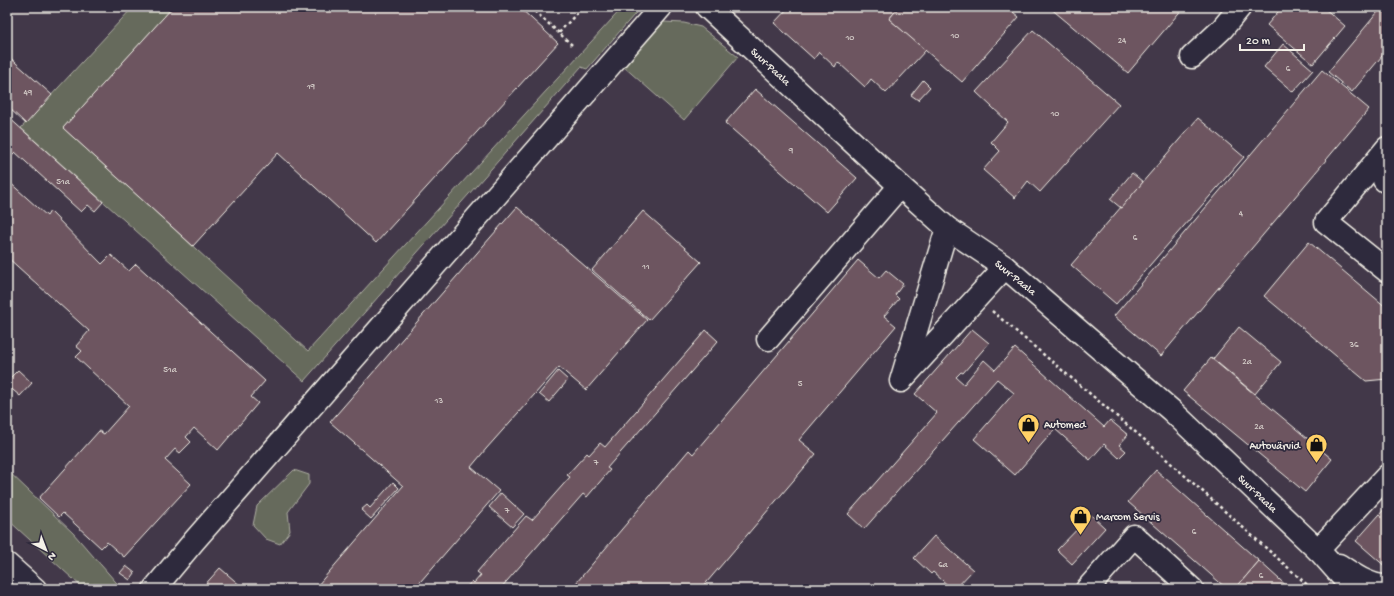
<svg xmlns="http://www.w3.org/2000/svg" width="1394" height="596" viewBox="0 0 1394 596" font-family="'Gochi Hand',sans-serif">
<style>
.built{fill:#423748}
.green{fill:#666a5c;stroke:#adaea2}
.building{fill:#6d5561;stroke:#f4f1e8}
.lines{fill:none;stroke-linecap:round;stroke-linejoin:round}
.minor-casing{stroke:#f4f1e8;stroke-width:25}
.path{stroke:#f4f1e8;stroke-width:2.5;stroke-dasharray:3 3;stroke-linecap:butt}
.minor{stroke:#2f2a3d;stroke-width:22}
.labels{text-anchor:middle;stroke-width:3.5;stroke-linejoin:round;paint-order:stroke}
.number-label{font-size:9px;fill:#d2cac6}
.street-label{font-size:11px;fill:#f4f1e8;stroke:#2f2a3d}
.poi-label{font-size:11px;fill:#f4f1e8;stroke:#2f2a3d;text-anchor:start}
</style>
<rect width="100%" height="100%" fill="#2f2a3d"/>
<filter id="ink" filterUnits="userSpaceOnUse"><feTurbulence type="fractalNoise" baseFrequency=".025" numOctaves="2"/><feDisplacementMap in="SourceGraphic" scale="8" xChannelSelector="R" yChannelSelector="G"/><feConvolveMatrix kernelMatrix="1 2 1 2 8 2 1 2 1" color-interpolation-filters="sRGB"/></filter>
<g filter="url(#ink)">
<path class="built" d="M7,7H1387V571L1370,589H7Z"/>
<g class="green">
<path d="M133,7H173L63,128L308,351L623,7H641L587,69L581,67L304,381L21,128Z"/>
<path d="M664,22L684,23L701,27L738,57L684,120L623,66Z"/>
<path d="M7,470L73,533L122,589H84L7,519Z"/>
<path d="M294,470L309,475V484L288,512L290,531L280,544L266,539L253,525L257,506Z"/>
</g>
<g class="building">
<path d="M173,7H519L558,43L376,243L278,153L193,246L63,128Z"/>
<path d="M789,7H899L889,19L926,50L886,93L871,79L865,87L840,64L837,63L835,67L819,52L814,59L774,23Z"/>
<path d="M899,7H1007L1019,17L962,82L889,19Z"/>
<path d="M1049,7H1184L1128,73Z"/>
<path d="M1282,7H1323L1345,26L1313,64L1267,25Z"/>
<path d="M1382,7H1387V50L1352,92L1328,72Z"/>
<path d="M1033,30L1119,104L1040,192L1028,181L1015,198L983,170L1000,151L991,142L1008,122L976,92Z"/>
<path d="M1283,44L1313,70L1293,92L1264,67Z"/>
<path d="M7,55L52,95L26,124L7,106Z"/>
<path d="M1322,70L1369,109L1161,356L1114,316Z"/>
<path d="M923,80L930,87L918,100L911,95Z"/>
<path d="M755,89L857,178L827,212L725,123Z"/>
<path d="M7,116L103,202L95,211L88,205L81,212L15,152L7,160Z"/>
<path d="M1198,118L1244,157L1116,304L1071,265Z"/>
<path d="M1132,173L1143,182L1121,208L1110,199Z"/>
<path d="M7,180L47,216L50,211L102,264L111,255L129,271L136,264L265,381L251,397L258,403L218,450L194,428L186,437L191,442L180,453L175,449L165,460L191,484L124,557L107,542L101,548L63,513L59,517L39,498L99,431L104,434L129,406L76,357L82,351L76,346L89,331L7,257Z"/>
<path d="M517,207L647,320L586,390L559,367L486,449L471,467L499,491L414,589H320L317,586L403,486L330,422Z"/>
<path d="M643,211L701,262L649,320L592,270Z"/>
<path d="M1309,242L1387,308V379L1366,381L1264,296Z"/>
<path d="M858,260L879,278L886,270L903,284L895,295L899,299L884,316L896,326L799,440L816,454L701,589H571L689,450L693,454Z"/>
<path d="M1239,327L1281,362L1255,394L1213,359Z"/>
<path d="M972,329L989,343L963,373L961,372L956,377L964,384L984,360L995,370L1015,348L1104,427L1110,420L1128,435L1119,445L1126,451L1119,458L1104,444L1090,460L1055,429L1015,475L974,439L1014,393L997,379L864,529L848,514L937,413L915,394Z"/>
<path d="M706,330L718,341L607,468L610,470L587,497L583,494L500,589H465L472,581L474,583L481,575L477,572L526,516L532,520L570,477L567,475L587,453L589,455L600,443L605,447Z"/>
<path d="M1211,358L1332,459L1305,492L1183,391Z"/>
<path d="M18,370L32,383L20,396L7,385V381Z"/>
<path d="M558,371L568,380L549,402L539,394Z"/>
<path d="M1156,470L1259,561L1235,589H1227L1128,502Z"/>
<path d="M393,482L399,488L371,519L361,510L367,505L370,508Z"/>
<path d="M501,493L524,514L512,527L489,507Z"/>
<path d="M1387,506V568L1356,541Z"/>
<path d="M1091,515L1105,528L1072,564L1057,550Z"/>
<path d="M934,536L973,570L955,589H952L933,572L931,574L914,558Z"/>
<path d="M1259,561L1290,589H1235Z"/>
<path d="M126,566L135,573L130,580L120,573Z"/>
<path d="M220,568L242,587L244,589H201Z"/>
</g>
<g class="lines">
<defs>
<g id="minor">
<path d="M707,7L900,186L947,228L1005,267L1172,411L1321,553L1353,589"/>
<path d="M1192,57L1222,29L1240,7"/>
<path d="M1387,148L1326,222L1387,271"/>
<path d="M1387,176L1384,180L1387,182"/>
<path d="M768,339L900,186"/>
<path d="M905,376L1005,267"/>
<path d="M901,381L947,228"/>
<path d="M1318,550L1387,476"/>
<path d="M7,564L35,589"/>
<path d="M1339,565C1353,574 1370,587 1387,586"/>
<path d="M154,589L194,541L661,7"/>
<path d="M1087,589L1134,536L1192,589"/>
</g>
</defs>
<use href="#minor" class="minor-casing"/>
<g class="path">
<path d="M530,7L559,33"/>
<path d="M572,45L559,33L564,27L583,7"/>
<path d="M992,311L1146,441L1312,589"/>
</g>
<use href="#minor" class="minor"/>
</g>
</g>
<defs>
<symbol id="shop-pin" viewBox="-11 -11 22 30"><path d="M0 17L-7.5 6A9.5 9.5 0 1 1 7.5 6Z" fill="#ffd166" stroke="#2f2a3d"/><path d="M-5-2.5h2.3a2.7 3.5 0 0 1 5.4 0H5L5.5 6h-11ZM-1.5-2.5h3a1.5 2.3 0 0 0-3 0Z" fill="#111"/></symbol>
</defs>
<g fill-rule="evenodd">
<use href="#shop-pin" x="1016" y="412" width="25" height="34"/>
<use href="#shop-pin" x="1304" y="432" width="25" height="34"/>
<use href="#shop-pin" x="1068" y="504" width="25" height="34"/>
</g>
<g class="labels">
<g class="number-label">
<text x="955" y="38">10</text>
<text x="850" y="40">10</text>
<text x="1122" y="43">24</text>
<text x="1288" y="71">6</text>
<text x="311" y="89">19</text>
<text x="28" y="95">49</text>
<text x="1055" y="116">10</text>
<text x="791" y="153">9</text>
<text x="63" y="184">51a</text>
<text x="1241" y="216">4</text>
<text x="1135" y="240">6</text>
<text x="646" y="269">11</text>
<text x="1354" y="347">36</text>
<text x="1247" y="364">2a</text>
<text x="170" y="372">51a</text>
<text x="800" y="386">5</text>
<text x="439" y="403">13</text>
<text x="1259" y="429">2a</text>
<text x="596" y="465">7</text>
<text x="507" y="513">7</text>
<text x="1194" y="534">6</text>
<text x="943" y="567">6a</text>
<text x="1261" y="578">6</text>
</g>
<g class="street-label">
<text transform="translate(771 66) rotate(43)" y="4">Suur-Paala</text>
<text transform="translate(1016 277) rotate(39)" y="4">Suur-Paala</text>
<text transform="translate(1258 493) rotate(44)" y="4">Suur-Paala</text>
</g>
<g class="poi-label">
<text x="1044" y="428">Automed</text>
<text x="1300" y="449" text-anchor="end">Autovärvid</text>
<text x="1096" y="520">Marcom Servis</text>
</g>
</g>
<rect width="1394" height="596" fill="none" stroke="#2f2a3d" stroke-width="24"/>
<rect x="12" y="12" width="1370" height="572" fill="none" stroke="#f4f1e8" stroke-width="1.5" filter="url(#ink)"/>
<g transform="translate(46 550) rotate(138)" stroke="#2f2a3d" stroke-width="3" paint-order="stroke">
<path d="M0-3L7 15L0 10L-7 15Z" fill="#f4f1e8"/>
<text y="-6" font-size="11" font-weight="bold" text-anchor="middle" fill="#f4f1e8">N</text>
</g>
<path d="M1240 44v6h64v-6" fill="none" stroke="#f4f1e8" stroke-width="2"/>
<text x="1246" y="44" font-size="12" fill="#f4f1e8" stroke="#2f2a3d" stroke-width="3" paint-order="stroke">20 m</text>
</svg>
